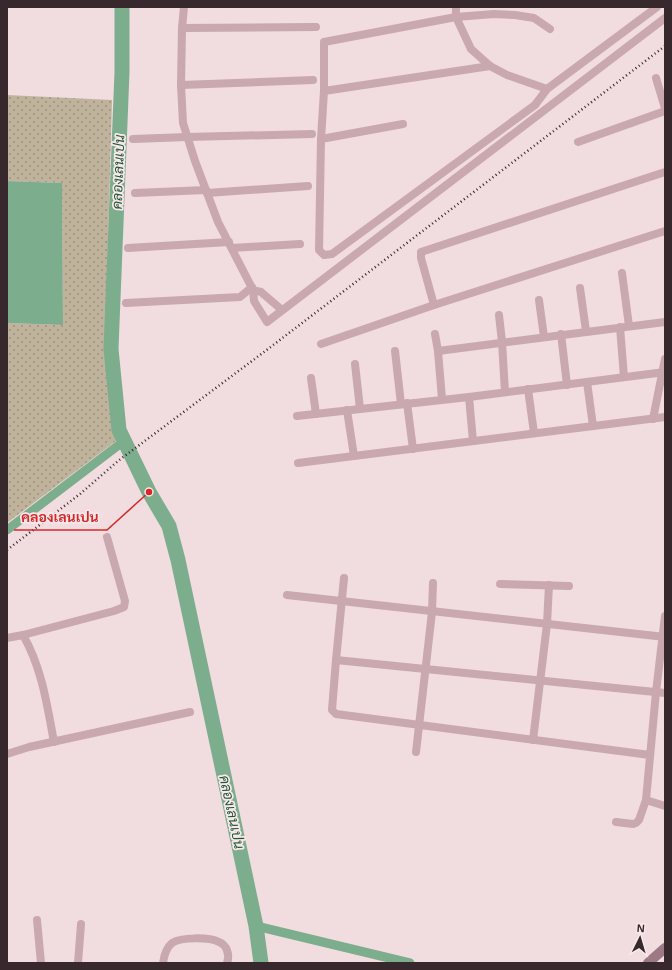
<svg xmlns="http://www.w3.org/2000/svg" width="672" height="970" viewBox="0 0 672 970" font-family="Helvetica,Sarabun,sans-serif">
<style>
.grass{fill:url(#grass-dots)}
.water{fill:#7cad8d}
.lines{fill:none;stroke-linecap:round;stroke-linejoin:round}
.canal{stroke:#7cad8d;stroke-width:9}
.river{stroke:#7cad8d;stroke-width:15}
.street{stroke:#c9a8b0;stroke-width:8}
.secondary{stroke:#9c7985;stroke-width:10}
.rail{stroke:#36282d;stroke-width:2.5;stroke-dasharray:1 3;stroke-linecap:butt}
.labels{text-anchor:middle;stroke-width:3.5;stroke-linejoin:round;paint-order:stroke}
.water-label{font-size:14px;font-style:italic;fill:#1f5633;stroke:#f9e8eb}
.leader{fill:none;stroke:#d62828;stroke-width:1.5}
.callout-dot{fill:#d62828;stroke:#f9e8eb;stroke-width:1.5}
.callout-label{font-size:14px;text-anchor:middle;font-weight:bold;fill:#d62828;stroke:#f9e8eb;stroke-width:3.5;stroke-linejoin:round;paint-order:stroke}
</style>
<defs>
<pattern id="grass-dots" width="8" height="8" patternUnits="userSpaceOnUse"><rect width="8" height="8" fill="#bfb39c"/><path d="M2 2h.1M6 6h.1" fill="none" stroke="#9c9280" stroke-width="1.8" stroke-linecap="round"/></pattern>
</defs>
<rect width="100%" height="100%" fill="#f1dcdf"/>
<path class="grass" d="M7,95L112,100L106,314L108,378L116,441L7,523V323L63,325L62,183L7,181Z"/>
<path class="water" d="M7,181L62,183L63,325L7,323Z"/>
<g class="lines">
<g class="canal">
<path d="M7,530L124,441"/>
<path d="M256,926L410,963"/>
</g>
<path class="river" d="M122,7V72L111,349L119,430L149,492L169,526L178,560L256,926L261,963"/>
<g class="street">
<path d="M184,7L182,28L181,85L183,123L195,161L218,222L253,290L254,301L267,322L665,18"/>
<path d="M456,7V17L471,49L490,66L507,75L547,89"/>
<path d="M182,28L316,27"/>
<path d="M550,29L534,18L515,15L494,14L456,17L324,42V91L321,139L319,250L324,255L332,254L535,105L547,89L657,7"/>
<path d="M656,78L665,108"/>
<path d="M181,85L313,80"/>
<path d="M324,91L490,66"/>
<path d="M133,139L187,137L312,134"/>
<path d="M321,139L403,124"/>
<path d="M578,142L665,111"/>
<path d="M135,193L206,190"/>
<path d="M207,193L308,186"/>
<path d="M128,248L229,242"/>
<path d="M232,248L300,244"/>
<path d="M622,273L629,326"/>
<path d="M580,288L586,331"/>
<path d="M253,290L261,292L282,310"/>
<path d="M539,300L544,337"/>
<path d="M126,303L240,297L252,287"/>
<path d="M434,305L421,258V252L665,172"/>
<path d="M499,315L502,342L505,392"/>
<path d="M620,327L624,377"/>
<path d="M435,334L438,351L442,399"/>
<path d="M561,334L567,385"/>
<path d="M321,344L434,305L665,231"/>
<path d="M395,351L401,404"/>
<path d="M438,351L665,322"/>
<path d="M355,364L360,409"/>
<path d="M311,378L316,414"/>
<path d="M587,382L593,426"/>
<path d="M528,389L534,433"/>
<path d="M469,397L473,441"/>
<path d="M407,403L413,449"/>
<path d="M347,410L354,456"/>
<path d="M297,416L469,397L665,372"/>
<path d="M653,419L665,359"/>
<path d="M298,463L665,417"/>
<path d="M344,578L336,660L332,710L336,714L650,755"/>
<path d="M500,584L569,586"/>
<path d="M287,595L665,637"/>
<path d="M23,635L114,611L124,607L125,601L107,537"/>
<path d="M7,638L23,635C42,668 47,705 54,742"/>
<path d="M336,660L665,693"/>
<path d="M533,740L547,624L549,585"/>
<path d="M416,752L432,612L433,583"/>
<path d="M7,754L29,747L190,712"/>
<path d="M646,800L665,806"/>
<path d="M616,822L633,824L636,823L639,820L646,800L656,692L665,616"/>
<path d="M37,920L41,963"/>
<path d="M78,963L81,924"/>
<path d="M163,963C164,956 166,948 172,943C181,937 209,937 219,942C227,945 230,955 227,963"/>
</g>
<path class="secondary" d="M648,963L665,948"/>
<path class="rail" d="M7,550L80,494L118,461L268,349L665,46"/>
</g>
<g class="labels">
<g class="water-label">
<text transform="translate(118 172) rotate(-88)" y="5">คลองเลนเปน</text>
<text transform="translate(232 812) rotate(78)" y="5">คลองเลนเปน</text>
</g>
</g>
<path class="leader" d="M149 492L107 530H14"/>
<circle class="callout-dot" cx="149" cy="492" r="4"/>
<g class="callout-label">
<text x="60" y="522">คลองเลนเปน</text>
</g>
<rect width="672" height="970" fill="none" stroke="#36282d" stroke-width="16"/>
<g transform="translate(640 938) rotate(5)" stroke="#f9e8eb" stroke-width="3" paint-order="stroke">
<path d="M0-3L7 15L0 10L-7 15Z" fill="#36282d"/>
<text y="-6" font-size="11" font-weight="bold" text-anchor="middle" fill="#36282d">N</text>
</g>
</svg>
